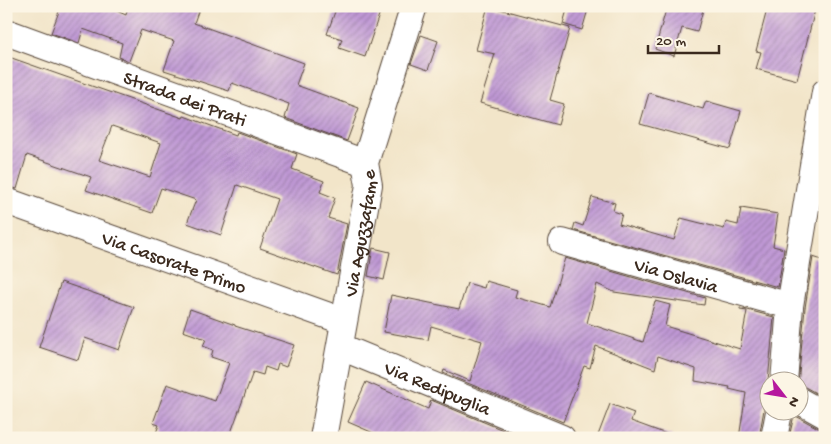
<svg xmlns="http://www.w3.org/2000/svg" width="831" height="444" viewBox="0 0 831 444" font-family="'Gochi Hand',sans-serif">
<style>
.building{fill:url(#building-hatch);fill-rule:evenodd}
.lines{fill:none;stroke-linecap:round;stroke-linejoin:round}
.minor-casing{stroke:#564638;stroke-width:28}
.minor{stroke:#fff;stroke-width:26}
.labels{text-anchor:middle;stroke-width:4;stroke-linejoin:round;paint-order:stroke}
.street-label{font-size:19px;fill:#3b2a1e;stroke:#fcf5e5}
</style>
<defs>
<pattern id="building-hatch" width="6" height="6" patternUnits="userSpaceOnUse" patternTransform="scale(1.25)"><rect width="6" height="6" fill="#bf98d5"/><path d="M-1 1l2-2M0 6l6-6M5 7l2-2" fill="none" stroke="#9c7cac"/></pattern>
</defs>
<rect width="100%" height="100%" fill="#fcf5e5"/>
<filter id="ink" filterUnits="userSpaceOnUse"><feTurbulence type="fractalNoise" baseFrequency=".02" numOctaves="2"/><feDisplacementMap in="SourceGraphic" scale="10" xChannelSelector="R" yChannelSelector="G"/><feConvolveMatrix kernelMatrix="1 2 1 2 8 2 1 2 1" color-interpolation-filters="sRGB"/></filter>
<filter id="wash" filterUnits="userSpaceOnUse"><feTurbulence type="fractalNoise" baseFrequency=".0096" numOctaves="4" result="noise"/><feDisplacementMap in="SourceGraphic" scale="20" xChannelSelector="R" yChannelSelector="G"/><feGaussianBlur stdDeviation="1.12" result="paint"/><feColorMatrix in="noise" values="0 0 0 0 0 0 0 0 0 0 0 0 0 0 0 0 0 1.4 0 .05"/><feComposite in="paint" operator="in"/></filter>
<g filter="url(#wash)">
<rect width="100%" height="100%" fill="#f2e5c9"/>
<g id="blocks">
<g class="building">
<path d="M61,6H105L126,15L128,6H200L194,23L304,63L296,85L359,108L347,141L285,118L289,104L232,83L229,91L164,70L174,41L141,30L129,61L119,57L122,43L83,29L79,43L51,33Z"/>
<path d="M337,6H382L365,57L339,48L342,39L327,34Z"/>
<path d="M488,6L570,28L550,100L564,104L558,125L480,103L495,54L476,50Z"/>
<path d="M568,6H589L582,30L563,24Z"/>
<path d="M667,6H704L697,32L682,28L674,56L655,49Z"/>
<path d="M768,6H816L797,80L756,69L761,52L756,51Z"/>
<path d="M421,35L438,41L428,70L411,64Z"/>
<path d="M6,56L183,118L184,116L236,135L237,132L297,154L292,169L324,181L320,192L335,198L328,218L347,224L337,275L260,248L277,199L237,185L221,235L187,223L196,200L161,188L152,213L86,190L91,177L27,155L17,189L6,186ZM112,126L161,143L150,177L99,160Z"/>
<path d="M649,93L703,109L706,101L741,111L730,149L640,124Z"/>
<path d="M592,197L615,203L613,211L622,214L619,224L674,240L681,218L724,229L726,222L738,225L741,208L778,214L773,246L784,249L778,287L573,230L575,223L583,226Z"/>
<path d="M373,248L390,252L384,280L368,276Z"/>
<path d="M813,257L825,261V398L805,387L798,385L805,308Z"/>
<path d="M565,258L705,298L704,305L614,292L597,284L587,323L643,342L655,301L670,305L665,326L740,349L747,311L740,310V308L774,317L768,382V402L764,409L759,438H739L746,393L729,389L730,387L695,381L696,369L658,356L655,369L596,346L590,368L584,366L563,422L443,373L444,370L470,381L482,341L431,326L428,340L384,332L391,295L459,309L467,283L484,288L486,281L517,290L515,297L550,307Z"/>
<path d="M61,282L134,307L119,350L85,338L78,360L39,347Z"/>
<path d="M190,309L235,325V326L294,345L286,367L278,364L276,371L265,367L263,375L253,372L229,438H154L159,425L153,423L167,384L215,401L229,363L211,357L213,350L203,346L206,339L183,331Z"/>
<path d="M366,382L428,409L431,400L522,438H385L348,422Z"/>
<path d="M610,404L634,413L631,421L672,436L671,438H597Z"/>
<path d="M794,415L818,428L825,430V438H789Z"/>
</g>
</g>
</g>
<g filter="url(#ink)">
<use href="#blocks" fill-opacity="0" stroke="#564638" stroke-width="1"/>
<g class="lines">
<defs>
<g id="minor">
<path id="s1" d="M6,32L365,163"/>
<path id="s2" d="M6,201L343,321"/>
<path id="s3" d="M562,242L790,306"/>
<path id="s4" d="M341,347L562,438"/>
<path d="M784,382L790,306L825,92"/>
<path d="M798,400L825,415"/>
<path id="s5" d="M323,438L369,185L365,163L414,6"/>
<path d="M774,438L779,412"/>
</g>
</defs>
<use href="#minor" class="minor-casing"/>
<use href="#minor" class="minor"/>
</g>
</g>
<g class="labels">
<g class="street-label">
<text dy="7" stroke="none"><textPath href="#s1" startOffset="191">Strada dei Prati</textPath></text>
<text dy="7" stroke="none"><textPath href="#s5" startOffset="208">Via Aguzzafame</textPath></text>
<text dy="7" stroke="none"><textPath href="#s2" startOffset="179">Via Casorate Primo</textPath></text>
<text dy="7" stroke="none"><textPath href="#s3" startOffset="119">Via Oslavia</textPath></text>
<text dy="7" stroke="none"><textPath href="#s4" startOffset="105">Via Redipuglia</textPath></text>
</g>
</g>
<rect width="831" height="444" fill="none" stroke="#fcf5e5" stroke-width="25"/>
<g transform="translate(784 396) rotate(121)"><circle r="24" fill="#fcf5e5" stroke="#afa495"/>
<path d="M0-4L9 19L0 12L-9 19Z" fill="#b5179e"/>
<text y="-8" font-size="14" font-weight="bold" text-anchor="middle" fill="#3b2a1e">N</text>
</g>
<path d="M648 45v8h71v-8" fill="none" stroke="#3b2a1e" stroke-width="2.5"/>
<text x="656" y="45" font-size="15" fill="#3b2a1e" stroke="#fcf5e5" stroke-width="4" paint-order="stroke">20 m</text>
</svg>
